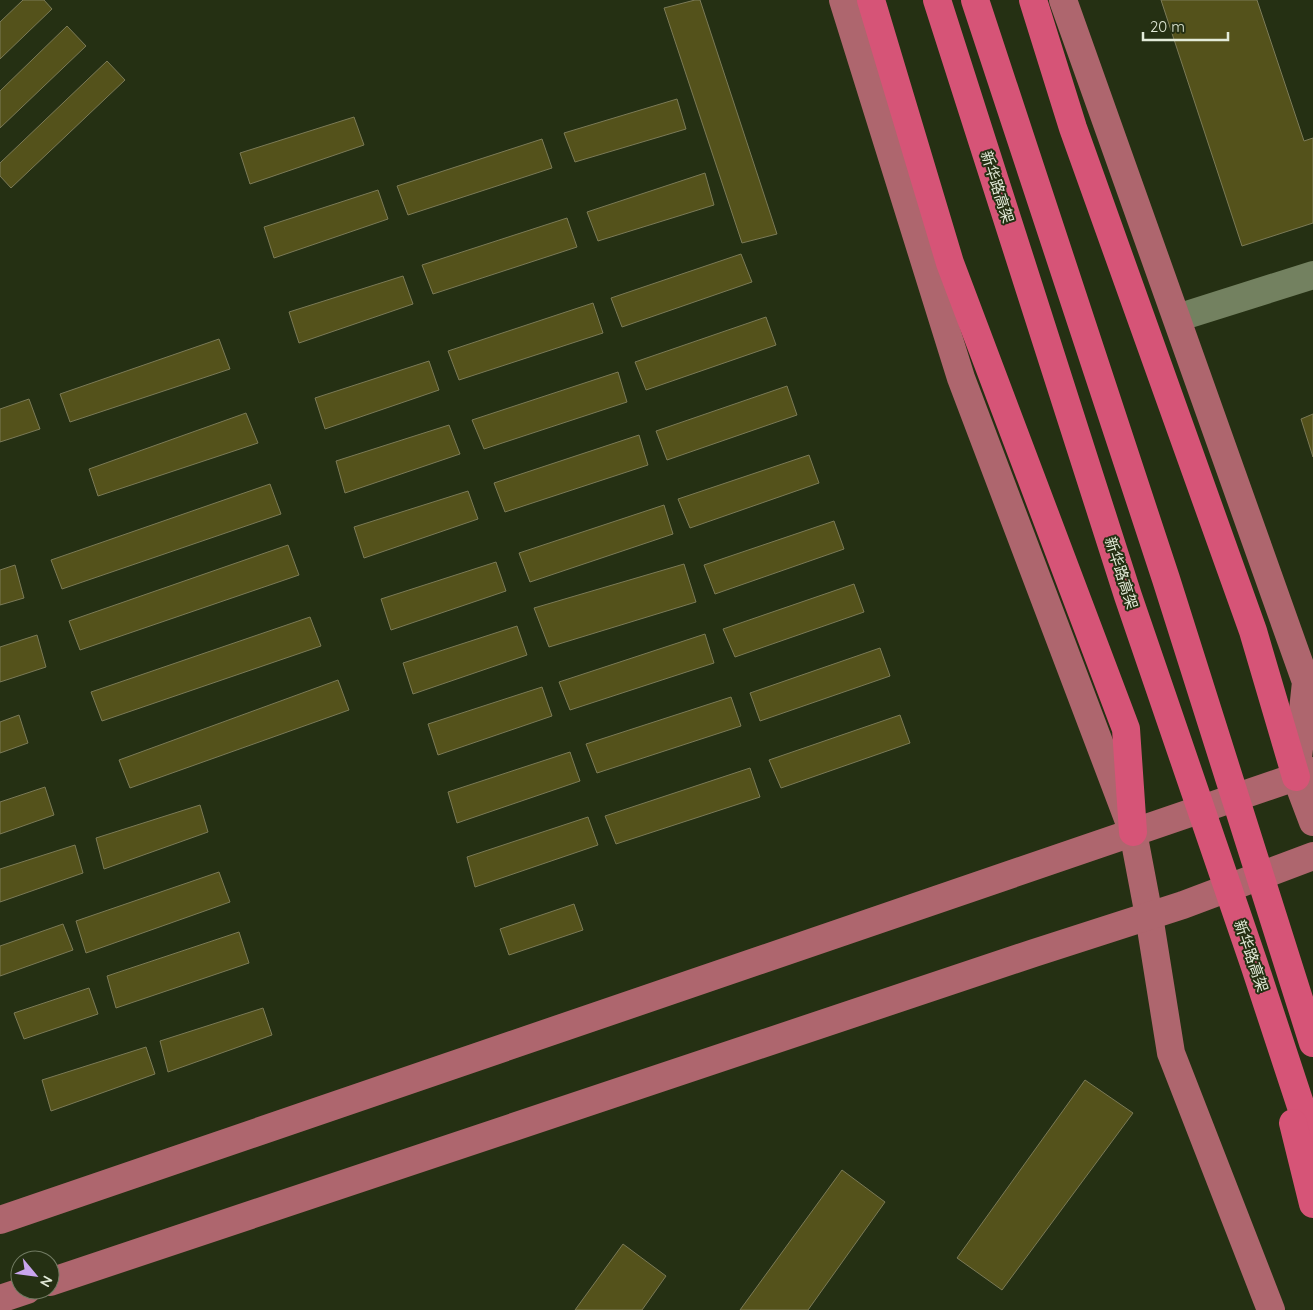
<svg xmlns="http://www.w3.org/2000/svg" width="1313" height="1310" viewBox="0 0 1313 1310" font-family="Quicksand,'Noto Sans SC',sans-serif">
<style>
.building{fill:#54521b;stroke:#7b7a57}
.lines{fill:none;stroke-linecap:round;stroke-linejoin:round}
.minor{stroke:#738160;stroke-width:28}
.major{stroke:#ae666e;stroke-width:28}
.highway{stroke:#d65477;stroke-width:28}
.labels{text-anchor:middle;stroke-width:4;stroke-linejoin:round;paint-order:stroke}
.street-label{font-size:15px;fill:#e3ebd9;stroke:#253013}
</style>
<rect width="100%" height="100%" fill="#253013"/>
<g class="building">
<path d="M23,0H44L52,9L0,59V22Z"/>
<path d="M695,0H700L777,234L742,243L664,8Z"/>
<path d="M1161,0H1257L1304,141L1313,138V223L1242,246Z"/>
<path d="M67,26L86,46L0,128V91Z"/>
<path d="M107,61L125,80L11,188L0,176V163Z"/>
<path d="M677,99L686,129L575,162L564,133Z"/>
<path d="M354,117L364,145L250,184L240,153Z"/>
<path d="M542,139L552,168L408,215L397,186Z"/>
<path d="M705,173L714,205L598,241L587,212Z"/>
<path d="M378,190L388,219L274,258L264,227Z"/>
<path d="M567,218L577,247L433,294L422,265Z"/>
<path d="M741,254L752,282L622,327L611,298Z"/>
<path d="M403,276L413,304L299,343L289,312Z"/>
<path d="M593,303L603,333L459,380L448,351Z"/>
<path d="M766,317L776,345L646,390L635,362Z"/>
<path d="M219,339L230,369L70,422L60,394Z"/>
<path d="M429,361L439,390L325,429L315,398Z"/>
<path d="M618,372L627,402L484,449L472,420Z"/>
<path d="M787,386L797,415L667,460L656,431Z"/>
<path d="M29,399L40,429L0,442V409Z"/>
<path d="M246,413L258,443L98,496L89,469Z"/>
<path d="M1313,414V457L1301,419Z"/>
<path d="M449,425L460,454L345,493L336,461Z"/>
<path d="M639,435L648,465L505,512L494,483Z"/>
<path d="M809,455L819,483L690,528L678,499Z"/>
<path d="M270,484L281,514L62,589L51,560Z"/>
<path d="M468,491L478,519L364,558L354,527Z"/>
<path d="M664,505L673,534L530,582L519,553Z"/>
<path d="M834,521L844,549L715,594L704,565Z"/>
<path d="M288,545L299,575L80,650L69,621Z"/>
<path d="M496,562L506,591L391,630L381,599Z"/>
<path d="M684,564L696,602L549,647L534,608Z"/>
<path d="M15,565L24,598L0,605V570Z"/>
<path d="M854,584L864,612L735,657L723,629Z"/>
<path d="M310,617L321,646L102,721L91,692Z"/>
<path d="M517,626L527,655L413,694L403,663Z"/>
<path d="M705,634L714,663L570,710L559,682Z"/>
<path d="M37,635L46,667L0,682V647Z"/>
<path d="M880,648L890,676L760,721L750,693Z"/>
<path d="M338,680L349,710L130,788L119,760Z"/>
<path d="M542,687L552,716L438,755L428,724Z"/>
<path d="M731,697L741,726L597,773L586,744Z"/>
<path d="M19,715L28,743L0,753V722Z"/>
<path d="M900,715L910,743L781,788L769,760Z"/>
<path d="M570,752L580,781L457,823L448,792Z"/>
<path d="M750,768L760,797L616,844L605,816Z"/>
<path d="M45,787L54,815L0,834V802Z"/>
<path d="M200,805L208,832L104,869L96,838Z"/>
<path d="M588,817L598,845L475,887L467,857Z"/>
<path d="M75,845L83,873L0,902V869Z"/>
<path d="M219,872L230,902L86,953L76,921Z"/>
<path d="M574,904L583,930L509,955L500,929Z"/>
<path d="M63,924L73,950L0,976V946Z"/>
<path d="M239,932L249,963L116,1008L107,976Z"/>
<path d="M89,988L98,1014L24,1039L14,1013Z"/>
<path d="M263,1008L272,1035L168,1072L160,1041Z"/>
<path d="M146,1047L155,1074L51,1111L42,1080Z"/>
<path d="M1085,1080L1133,1113L1002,1290L957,1258Z"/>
<path d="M842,1170L885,1202L808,1310H740Z"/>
<path d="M623,1244L666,1276L642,1310H575Z"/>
</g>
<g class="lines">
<path class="minor" d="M1177,318L1313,275"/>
<g class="major">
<path d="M843,0L961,378L1133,832L1149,916L1171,1053L1271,1310"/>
<path d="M1063,0L1306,682L1296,777L1313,822"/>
<path d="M0,1220L1313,771"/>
<path d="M50,1282L1034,953L1183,905L1313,856"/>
<path d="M0,1299L27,1290"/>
</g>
<g class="highway">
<path d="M871,0L950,263L1126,729L1133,832"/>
<path d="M937,0L1128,596L1254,964L1313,1143"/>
<path d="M975,0L1166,579L1313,1043"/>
<path d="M1033,0L1073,128L1253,631L1296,777"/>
<path d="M1293,1123L1313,1204"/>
</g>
</g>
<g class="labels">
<g class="street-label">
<text transform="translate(997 187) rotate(72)" y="5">新华路高架</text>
<text transform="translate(1121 573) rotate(72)" y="5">新华路高架</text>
<text transform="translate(1251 956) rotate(71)" y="5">新华路高架</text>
</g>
</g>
<g transform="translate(35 1275) rotate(119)"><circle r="24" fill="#253013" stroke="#717b62"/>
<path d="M0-4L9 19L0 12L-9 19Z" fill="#c9a5ee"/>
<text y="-8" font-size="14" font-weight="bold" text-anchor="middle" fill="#e3ebd9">N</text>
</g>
<path d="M1143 32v8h85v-8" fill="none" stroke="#e3ebd9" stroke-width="2.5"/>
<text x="1150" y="32" font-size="15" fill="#e3ebd9" stroke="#253013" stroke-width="4" paint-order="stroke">20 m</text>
</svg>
